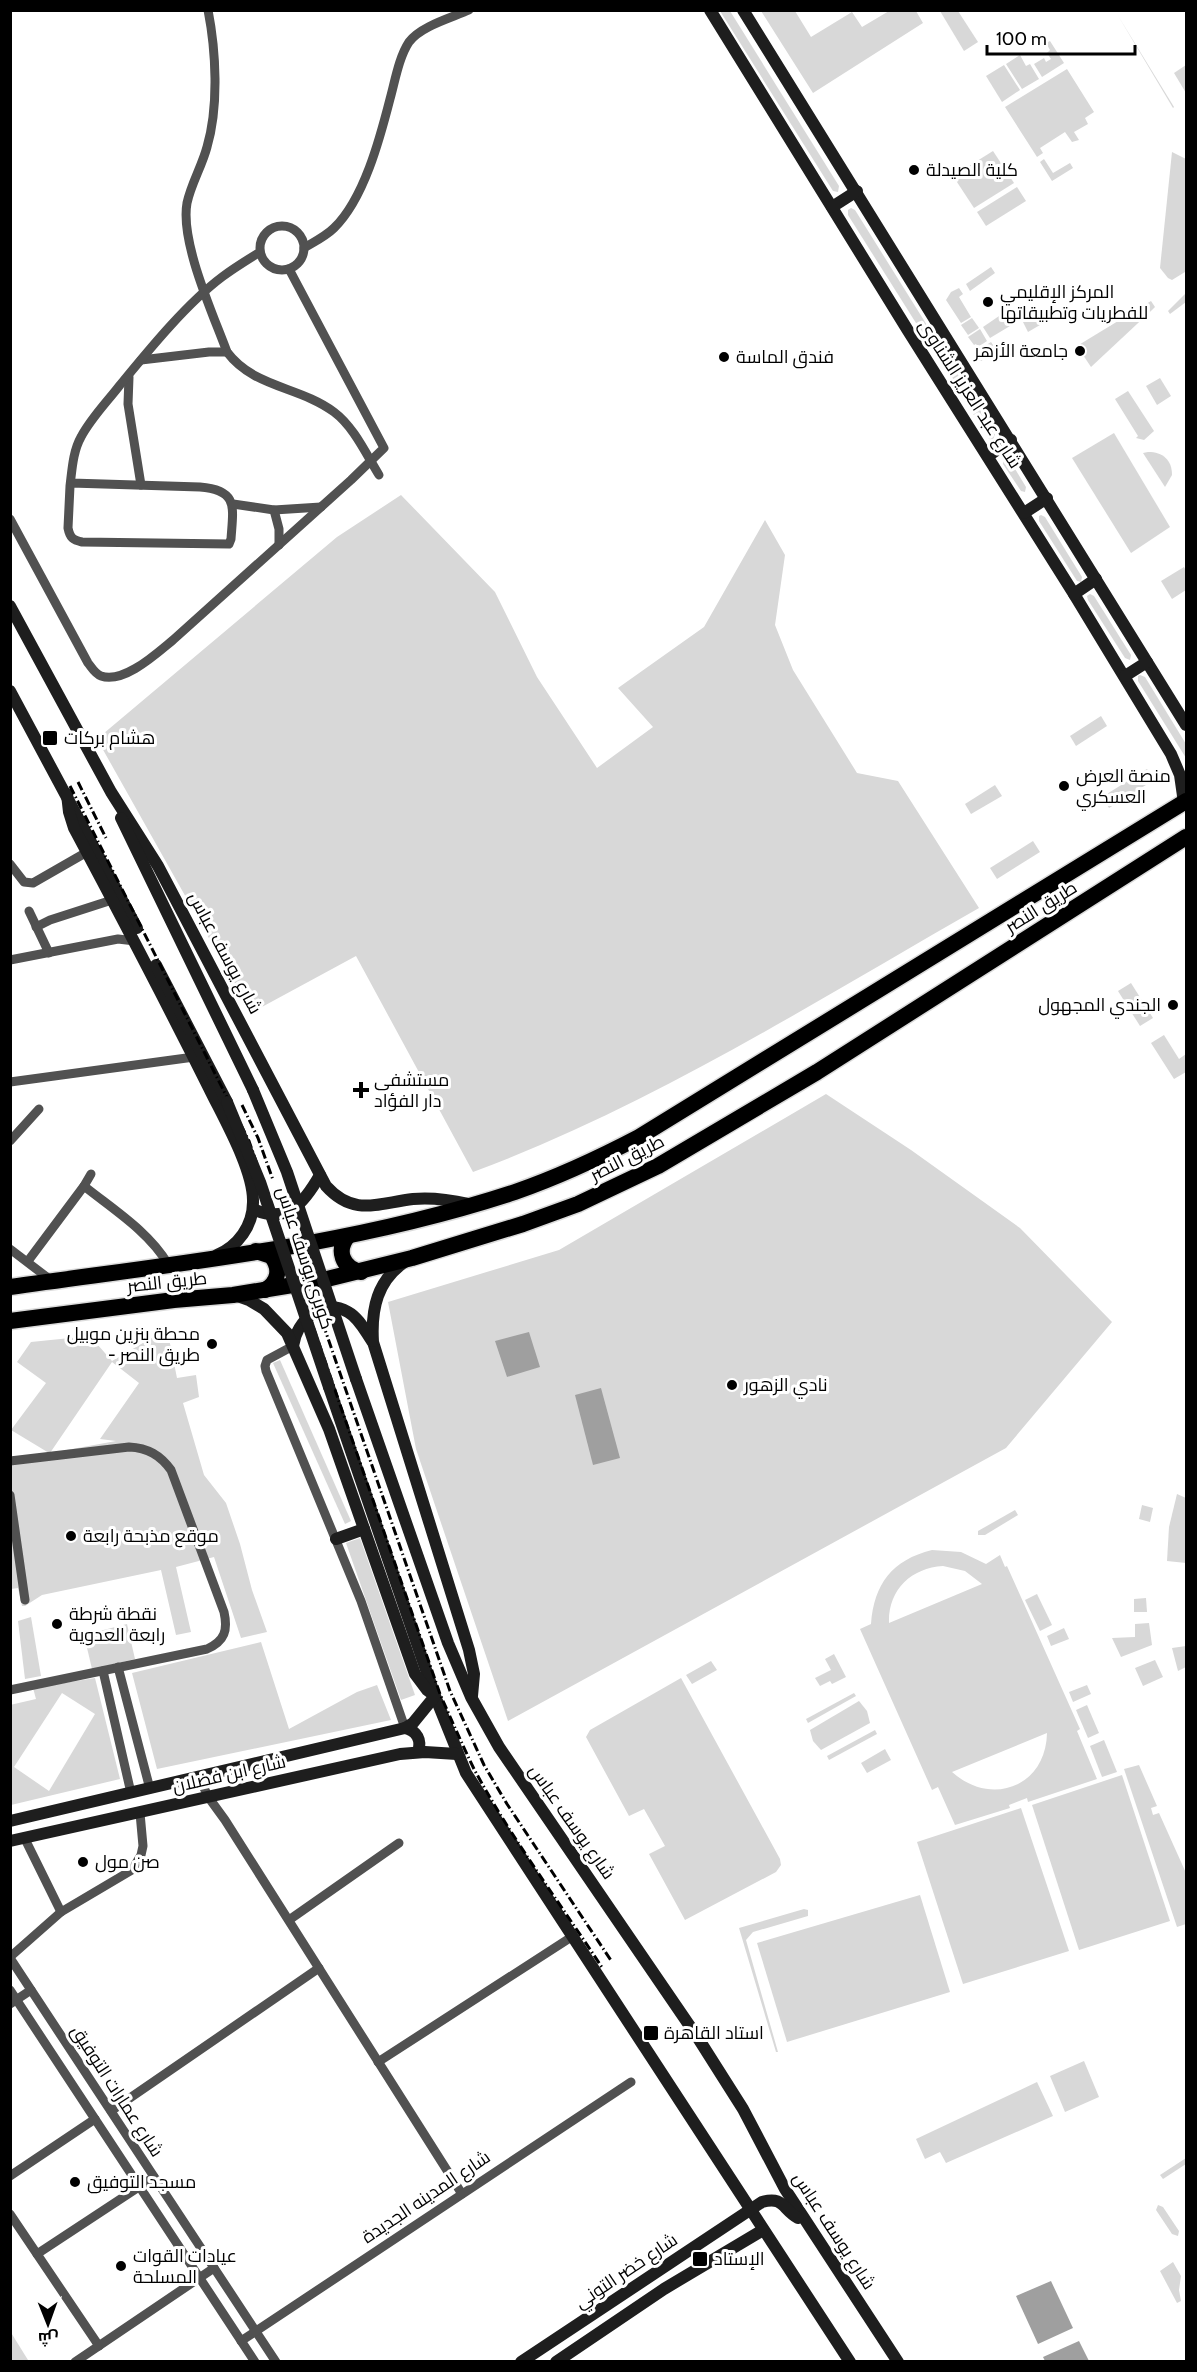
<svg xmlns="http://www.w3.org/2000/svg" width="1197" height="2372" viewBox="0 0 1197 2372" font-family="Cabin,Cairo,sans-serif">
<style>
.green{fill:#d8d8d8;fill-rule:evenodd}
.water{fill:#9f9f9f}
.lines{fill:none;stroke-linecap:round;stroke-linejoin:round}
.highway-casing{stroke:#dbdbdb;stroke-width:19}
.street{stroke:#515151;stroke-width:9}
.secondary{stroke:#1e1e1e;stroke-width:12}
.highway{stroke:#000;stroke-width:16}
.rail{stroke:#000;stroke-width:3;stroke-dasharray:9 3 1.5 3;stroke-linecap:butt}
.secondary-bridge{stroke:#1e1e1e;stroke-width:12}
.poi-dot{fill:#000;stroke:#fff;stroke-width:2}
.labels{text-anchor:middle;stroke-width:6;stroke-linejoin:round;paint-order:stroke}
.poi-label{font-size:18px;fill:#000;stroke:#fff;text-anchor:start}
.street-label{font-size:18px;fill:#000;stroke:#fff}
</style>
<rect width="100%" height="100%" fill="#fff"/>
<g class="green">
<path d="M720,11H730L839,186L838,192L833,191Z"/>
<path d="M761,11H795L811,37L852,12L862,27L889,11H916L923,23L813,93Z"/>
<path d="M940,11H958L978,42L964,51Z"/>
<path d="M1117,14L1174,107L1173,108Z"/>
<path d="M1050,41L1064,63L1042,77L1034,64L1044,58L1046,62L1051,59L1047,53L1050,50L1046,43Z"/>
<path d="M1020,55L1026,66L1030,64L1039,79L1022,89L1006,64Z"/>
<path d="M1004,65L1020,90L1002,102L986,76Z"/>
<path d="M1186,65V93L1174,73Z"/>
<path d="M1067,69L1094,112L1085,118L1088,124L1074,132L1079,140L1072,142L1065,132L1040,148L1043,153L1037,157L1005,107Z"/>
<path d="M993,151L1014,183L974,208L953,176Z"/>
<path d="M1172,152L1186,159V266L1185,272L1172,280L1168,278L1160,268Z"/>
<path d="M1044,159L1053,173L1070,163L1073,168L1052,181L1040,162Z"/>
<path d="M1017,187L1026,201L986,226L977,212Z"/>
<path d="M851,208L855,210L995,434L993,440L989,439L848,215V210Z"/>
<path d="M991,267L995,273L970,291L966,284Z"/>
<path d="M959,288L963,294L959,297L971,317L961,323L946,300L951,292Z"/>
<path d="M1186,293V302L1170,314L1168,311Z"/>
<path d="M1151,301L1155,307L1152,310L1091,367L1077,346Z"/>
<path d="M1002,314L1010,326L990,338L983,327Z"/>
<path d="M1034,316L1040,325L1028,332L1023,322Z"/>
<path d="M972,318L979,328L968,335L961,325Z"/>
<path d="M980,329L987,341L978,347L976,344L974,345L968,337Z"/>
<path d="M991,342L997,351L981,361L977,354L981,352L980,349Z"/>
<path d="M1160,378L1171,396L1157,405L1146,386Z"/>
<path d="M1128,391L1154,431L1144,440L1136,438L1138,436L1115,399Z"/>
<path d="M1114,433L1170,527L1131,553L1072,458Z"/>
<path d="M1148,452C1163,452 1172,460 1172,475L1165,487L1143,453Z"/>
<path d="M1004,458L1009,459L1026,487L1025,492L1021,491L1003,464Z"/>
<path d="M401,495L495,592L537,677L597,768L653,727L618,688L704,627L765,520L785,555L775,625L793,670L857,773L898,781L979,908C814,1002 651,1106 473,1172L356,956L251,1013L97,739L337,537Z"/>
<path d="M1041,515L1045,517L1082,577L1081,582L1077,581L1039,521V516Z"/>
<path d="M1184,567L1186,571V590L1172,599L1161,581Z"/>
<path d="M1090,594L1094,596L1131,655L1130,660L1125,658L1088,600L1087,596Z"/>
<path d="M1140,675L1145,677L1186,744V758L1138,681V676Z"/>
<path d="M1101,716L1107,726L1076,746L1070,736Z"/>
<path d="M1147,769L1154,780L1109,808L1102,797Z"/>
<path d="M995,785L1002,796L971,814L965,804Z"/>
<path d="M1033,841L1040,852L997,879L990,868Z"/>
<path d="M1131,983L1153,1018L1140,1026L1118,991Z"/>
<path d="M1164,1035L1179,1059L1186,1054V1072L1174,1079L1151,1043Z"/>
<path d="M826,1094L911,1150L1020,1228L1112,1322L1006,1448L508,1721L416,1449L388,1302L559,1250Z"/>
<path d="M167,1329L177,1378L196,1375L199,1397L183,1403L204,1475L226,1503L240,1544L252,1590L267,1632L241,1638L214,1557L176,1567L191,1632L176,1635L161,1570L42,1595L25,1606H22L18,1588L11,1589V1460L49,1453L11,1430L46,1383L17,1362L31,1342L90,1336L112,1361ZM112,1362L139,1383L100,1439L116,1441L50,1453Z"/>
<path d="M280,1360L351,1521L345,1524L273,1363Z"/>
<path d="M1177,1494L1186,1498V1563L1167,1561L1169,1527Z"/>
<path d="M1142,1505L1153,1508L1150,1522L1139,1519Z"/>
<path d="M1015,1510L1018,1515L985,1535H978V1531Z"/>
<path d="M360,1538L415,1695L401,1700L346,1543Z"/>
<path d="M932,1550L961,1552L986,1564L1000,1555L1005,1567L1007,1566L1080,1729L1077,1731L1097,1779L1028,1802L1027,1798L1009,1805L1010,1808L955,1825L938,1787L932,1790L860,1629L871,1624C874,1584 892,1560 932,1550ZM943,1566L965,1571L982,1584L889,1623C888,1590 911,1568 943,1566ZM1047,1733C1046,1787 991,1807 952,1772Z"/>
<path d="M1037,1594L1052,1625L1040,1631L1025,1600Z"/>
<path d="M1146,1598L1147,1612H1134V1599Z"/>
<path d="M31,1617L41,1676L25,1679L18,1621Z"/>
<path d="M1149,1623L1152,1645L1121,1657L1112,1638L1135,1637V1624Z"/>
<path d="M127,1624L135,1659L92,1669L84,1635Z"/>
<path d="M1064,1628L1069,1639L1051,1646L1047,1636Z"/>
<path d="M261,1642L289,1729L357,1692L377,1685L391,1720L157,1769L132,1673Z"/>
<path d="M1186,1646V1667L1178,1671L1172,1648Z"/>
<path d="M834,1654L846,1677L832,1684L830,1681L820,1686L815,1678L831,1670L825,1659Z"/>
<path d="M1155,1660L1163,1677L1143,1686L1135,1668Z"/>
<path d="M711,1661L717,1670L692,1684L686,1675Z"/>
<path d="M95,1678L120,1779L11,1805L10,1705L36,1699L33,1688ZM62,1693L95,1714L49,1791L14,1767Z"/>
<path d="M681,1678L780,1859L781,1865L776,1872L685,1920L649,1854L665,1846L644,1809L629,1816L586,1737L590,1730Z"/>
<path d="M1087,1685L1091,1694L1073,1702L1069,1692Z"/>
<path d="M854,1693L856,1696L808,1723L806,1719Z"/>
<path d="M859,1701L867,1711L870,1723L821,1750L813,1741L810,1730Z"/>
<path d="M1087,1705L1099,1733L1088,1738L1076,1710Z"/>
<path d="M875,1730L877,1734L829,1760L827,1756Z"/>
<path d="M1104,1740L1117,1772L1102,1777L1090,1746Z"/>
<path d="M885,1749L891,1760L867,1773L861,1763Z"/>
<path d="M1139,1765L1157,1806L1151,1808L1153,1815L1159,1813L1186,1873V1924L1177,1927L1124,1769Z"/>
<path d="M1122,1775L1170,1921L1079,1950L1032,1805Z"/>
<path d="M1021,1808L1069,1951L963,1984L917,1842Z"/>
<path d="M920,1895L950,1992L787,2042L757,1943Z"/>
<path d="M804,1909L808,1910V1916L753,1932L746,1940L778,2052H776L739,1928Z"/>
<path d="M1084,2061L1099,2097L1065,2112L1050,2076Z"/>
<path d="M1037,2082L1053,2116L946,2163L940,2152L925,2159L916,2139Z"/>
<path d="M1186,2158V2164L1163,2179L1160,2175Z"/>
<path d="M1158,2205L1163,2207L1179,2231L1178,2236L1172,2234L1156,2210Z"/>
<path d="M1173,2262L1181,2276L1179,2290L1181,2301L1177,2303L1160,2271Z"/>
<path d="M10,2331L28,2360L11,2361Z"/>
</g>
<g class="water">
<path d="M529,1332L540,1367L507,1377L495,1341Z"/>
<path d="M601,1388L620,1458L593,1465L575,1395Z"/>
<path d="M1051,2281L1073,2328L1038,2344L1016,2296Z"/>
<path d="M1079,2341L1089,2361H1045L1043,2357Z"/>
</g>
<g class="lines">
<defs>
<g id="highway">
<path d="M348,1236C336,1250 342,1268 361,1272"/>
<path d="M256,1251L271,1256C281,1268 279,1282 265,1290"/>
<path d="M10,1287C179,1263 352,1246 515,1192C558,1177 599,1158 639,1137L1186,801"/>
<path d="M10,1321L174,1300L233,1295L323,1280L412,1258L523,1224L578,1204L658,1166L817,1072L1186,837"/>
</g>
</defs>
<use href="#highway" class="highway-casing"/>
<g class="street">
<path d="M208,10C216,51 219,106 207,147C202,166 191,184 187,203C180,242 213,314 227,352C254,388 299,386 334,412C354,427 366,454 379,475"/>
<circle cx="282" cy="248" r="22"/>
<path d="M304,248C314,242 326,236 334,228C364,199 380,138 390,99C395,81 399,57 409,42C421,26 451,18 469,10"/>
<path d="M141,360L209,352H227"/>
<path d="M129,377L128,404L141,485"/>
<path d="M71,483L200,487C239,490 233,508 231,539L229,544L82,542C73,540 70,538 68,528L70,486C72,470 73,451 81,437C91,418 107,402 120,385C148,351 186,304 222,277C234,268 247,260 260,252"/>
<path d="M233,504L274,510L321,507"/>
<path d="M274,510L279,529V545"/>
<path d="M10,519L88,663C92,668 95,674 101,676C124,684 157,653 173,640L351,480L384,448L289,269"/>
<path d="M10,864L24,882L33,883L87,852"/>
<path d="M29,911L49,953"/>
<path d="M36,927L50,920L112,900"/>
<path d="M10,960L118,939L135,941"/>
<path d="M10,1082L194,1057"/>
<path d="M10,1141L39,1109"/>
<path d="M84,1186C114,1210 148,1231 168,1264"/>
<path d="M10,1249L52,1281"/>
<path d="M28,1261L84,1186L91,1174"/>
<path d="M293,1346L267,1360L265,1366L266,1371L361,1601L405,1728"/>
<path d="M10,1461L129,1447C148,1448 160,1455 171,1470L224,1612C228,1630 225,1641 207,1649L10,1690"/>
<path d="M10,1495L25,1600"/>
<path d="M118,1667L150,1789"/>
<path d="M103,1671L131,1793"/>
<path d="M199,1778L209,1798L225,1820L462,2194"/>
<path d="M24,1837L61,1912"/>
<path d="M289,1920L399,1843"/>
<path d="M10,1957L61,1912L132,1870L141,1855L143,1846L140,1813"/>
<path d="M10,1958L276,2362"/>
<path d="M10,1990L255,2362"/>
<path d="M10,2004L31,1990"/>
<path d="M378,2062L573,1936"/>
<path d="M111,2111L319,1968"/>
<path d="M10,2176L95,2119"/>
<path d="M10,2214L99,2346"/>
<path d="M37,2254L154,2177"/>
<path d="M241,2341L631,2082"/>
<path d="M75,2362L214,2268"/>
</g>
<g class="secondary">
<path d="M710,10L907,329L1074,594L1171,754L1180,775L1184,803"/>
<path d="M743,10L1186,725"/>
<path d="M832,207L857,191"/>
<path d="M988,456L1011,440"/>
<path d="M1024,513L1047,498"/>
<path d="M1074,594L1096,579"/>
<path d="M10,606L111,792L158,866L326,1186C354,1217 378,1203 413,1199C432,1197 451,1200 469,1204"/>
<path d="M1125,676L1147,662"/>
<path d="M10,691L137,928"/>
<path d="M67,794L69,812L74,828C120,914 165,1000 209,1088C223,1117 254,1170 253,1202C253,1226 238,1246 217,1255"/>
<path d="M121,818L253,1090"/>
<path d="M156,965L227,1102"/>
<path d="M253,1209C287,1225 304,1203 320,1175"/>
<path d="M406,1261C377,1280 371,1309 373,1342L469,1650L474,1674L472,1696"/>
<path d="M293,1346C297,1321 321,1297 348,1312C359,1318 365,1331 372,1341"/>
<path d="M356,1379L448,1643L471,1697L499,1747L698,2038L743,2109L785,2189L898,2362"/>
<path d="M329,1387L435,1696L466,1773L850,2362"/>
<path d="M336,1539L364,1529"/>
<path d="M405,1728C417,1731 422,1740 418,1752"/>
<path d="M10,1821L405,1728L413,1723L435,1696L427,1690L415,1674L329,1429L287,1333L264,1309L249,1300L235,1295"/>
<path d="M10,1841L400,1754L425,1752L457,1754"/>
<path d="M521,2362L762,2202C784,2196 782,2209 798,2218"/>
<path d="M556,2362L664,2289L763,2230"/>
</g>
<use href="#highway" class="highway"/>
<g class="rail">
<path d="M78,782L106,838"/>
<path d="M70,786L249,1141L440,1694C451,1719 462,1744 474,1769C511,1838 560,1903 603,1969"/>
<path d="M242,1105L258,1138L273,1180"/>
<path d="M323,1324L450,1691L484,1765L507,1804L612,1962"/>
</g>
<g class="secondary-bridge">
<path d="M253,1090L287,1172L356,1379"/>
<path d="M227,1102L260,1182L329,1387"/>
</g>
</g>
<g class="poi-dot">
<circle cx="914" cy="170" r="6"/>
<circle cx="988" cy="302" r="6"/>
<circle cx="1080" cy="351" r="6"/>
<circle cx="724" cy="357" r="6"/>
<rect x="42" y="730" width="16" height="16" rx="3"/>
<circle cx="1064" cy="786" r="6"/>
<circle cx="1173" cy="1005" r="6"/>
<path d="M358 1081h6v6h6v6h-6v6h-6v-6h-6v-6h6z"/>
<circle cx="212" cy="1344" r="6"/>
<circle cx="732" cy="1385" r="6"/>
<circle cx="71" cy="1536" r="6"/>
<circle cx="57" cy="1624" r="6"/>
<circle cx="83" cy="1862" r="6"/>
<rect x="643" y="2025" width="16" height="16" rx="3"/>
<circle cx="75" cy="2182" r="6"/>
<rect x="692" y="2251" width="16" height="16" rx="3"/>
<circle cx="121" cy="2266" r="6"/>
</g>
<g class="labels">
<g class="poi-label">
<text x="926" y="176">كلية الصيدلة</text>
<text x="1000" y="298">المركز الإقليمي<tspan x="1000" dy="21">للفطريات وتطبيقاتها</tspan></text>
<text x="1068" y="357" text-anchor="end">جامعة الأزهر</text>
<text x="736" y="363">فندق الماسة</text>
<text x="64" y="744">هشام بركات</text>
<text x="1076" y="782">منصة العرض<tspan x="1076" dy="21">العسكري</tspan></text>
<text x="1161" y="1011" text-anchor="end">الجندي المجهول</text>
<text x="374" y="1086">مستشفى<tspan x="374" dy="21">دار الفؤاد</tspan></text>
<text x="200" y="1340" text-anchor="end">محطة بنزين موبيل<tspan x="200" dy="21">- طريق النصر</tspan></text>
<text x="744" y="1391">نادي الزهور</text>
<text x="83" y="1542">موقع مذبحة رابعة</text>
<text x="69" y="1620">نقطة شرطة<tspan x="69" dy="21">رابعة العدوية</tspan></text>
<text x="95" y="1868">صن مول</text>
<text x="664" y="2039">استاد القاهرة</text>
<text x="87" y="2188">مسجد التوفيق</text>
<text x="133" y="2262">عيادات القوات<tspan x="133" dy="21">المسلحة</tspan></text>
<text x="714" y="2265">الإستاد</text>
</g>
<g class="street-label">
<text transform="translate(970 394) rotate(57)" y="6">شارع عبد العزيز الشناوى</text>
<text transform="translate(1041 907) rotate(-32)" y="6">طريق النصر</text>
<text transform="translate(225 953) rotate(62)" y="6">شارع يوسف عباس</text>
<text transform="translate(627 1158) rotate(-27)" y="6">طريق النصر</text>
<text transform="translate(305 1258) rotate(72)" y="6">كوبرى يوسف عباس</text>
<text transform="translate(167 1282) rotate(-6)" y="6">طريق النصر</text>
<text transform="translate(229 1774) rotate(-13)" y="6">شارع ابن فضلان</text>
<text transform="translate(572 1822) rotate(55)" y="6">شارع يوسف عباس</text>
<text transform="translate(117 2091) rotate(57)" y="6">شارع عمارات التوفيق</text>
<text transform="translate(426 2197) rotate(-34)" y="6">شارع المدينه الجديدة</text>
<text transform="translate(834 2231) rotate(57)" y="6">شارع يوسف عباس</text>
<text transform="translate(626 2271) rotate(-34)" y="6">شارع خضر التوني</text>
</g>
</g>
<rect width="1197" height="2372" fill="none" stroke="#000000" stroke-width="24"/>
<g transform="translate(48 2324) rotate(179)" stroke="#ffffff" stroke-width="4.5" paint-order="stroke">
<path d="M0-4.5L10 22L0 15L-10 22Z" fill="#000000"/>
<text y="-9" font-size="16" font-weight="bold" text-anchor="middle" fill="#000000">ش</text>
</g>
<path d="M987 45v9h148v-9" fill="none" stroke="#000000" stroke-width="3"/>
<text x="996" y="45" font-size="18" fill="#000000" stroke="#ffffff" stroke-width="4.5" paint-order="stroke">100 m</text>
</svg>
